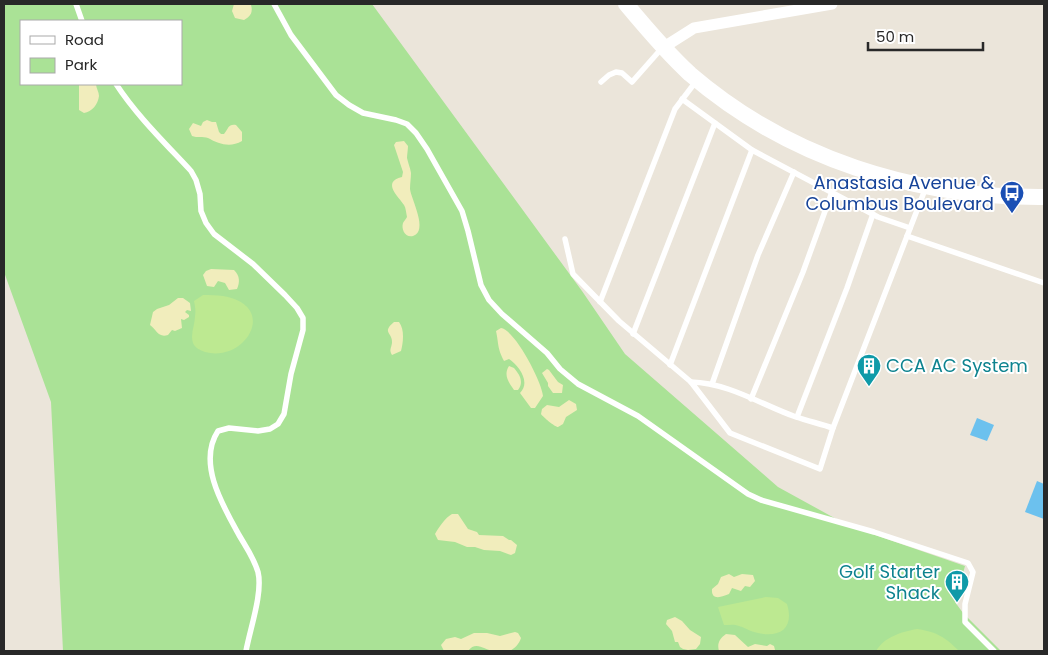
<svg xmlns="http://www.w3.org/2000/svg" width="1048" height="655" viewBox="0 0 1048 655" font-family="Poppins,sans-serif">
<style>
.green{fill:#aae296;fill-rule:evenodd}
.sand{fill:#f1edbc}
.pitch{fill:#bde991}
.water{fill:#6cc1ee}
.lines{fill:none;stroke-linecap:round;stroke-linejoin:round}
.lane{stroke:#fff;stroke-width:5.5}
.street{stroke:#fff;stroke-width:11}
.secondary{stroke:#fff;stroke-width:16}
.labels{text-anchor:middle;stroke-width:4;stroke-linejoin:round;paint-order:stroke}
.transit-label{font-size:18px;fill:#164399;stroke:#fff;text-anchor:end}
.culture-label{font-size:18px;fill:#0d838f;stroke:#fff;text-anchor:start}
</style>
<rect width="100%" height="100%" fill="#ebe5da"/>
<path class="green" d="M4,4H372L582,291L625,354L778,487L849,526L965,566L955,602L963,613L1001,651H63L51,402L4,272ZM21,21H181V84H21Z"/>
<g class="sand">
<path d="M234,4L251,5C253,12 251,16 244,20L235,18L232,11Z"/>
<path d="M79,84H96C96,88 99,92 99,96C98,104 92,112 84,113L79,110Z"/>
<path d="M207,120L212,122H216L219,132L221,134H224C229,128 228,124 236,125L242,132V141C230,148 219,144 208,138C203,136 197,138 192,136L189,129L193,123L201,126L203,122Z"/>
<path d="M404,141L408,146C408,149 407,155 407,158C408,163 410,167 411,173C411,178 410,183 410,189C411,199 429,231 413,236C405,238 401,229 403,223C404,221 406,219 407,217C406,213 406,208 404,205C399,197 381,182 402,177L403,172L394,145L396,142Z"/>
<path d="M211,269L234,270C240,276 240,282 237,289L229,290L225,283L218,281L214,287L207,286L203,275L206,271Z"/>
<path d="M178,298H183L190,303L191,311L187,310L185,312L189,315V317L184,320L181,319L182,328L175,331L172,330L168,335C158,338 157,330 150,325L153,312L157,309L169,305Z"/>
<path d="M394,322H399C405,330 403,343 401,351L392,355C389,350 391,349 392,343C393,332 381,333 394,322Z"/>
<path d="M501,328C515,330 542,382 543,396L535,408H531L520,393C531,382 519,366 509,359L504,361C497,347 499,345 496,331Z"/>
<path d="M509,366L514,368C520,375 524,382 518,390H514C509,383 503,375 509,366Z"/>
<path d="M547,369L549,370L558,382L563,385L562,393H553L548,386V383L542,373Z"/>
<path d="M569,400L576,404L577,410L566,417L563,424L558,427C555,427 543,417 541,414L542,409L547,405L559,407Z"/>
<path d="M452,514H458L468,529L477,532L479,535L503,536L509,540H511L517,545L515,553L511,555L500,551L484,550L475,547H467L455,542L438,540L435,534C439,527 445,518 452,514Z"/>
<path d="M729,574L734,577L742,574L753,575L755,581L750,587L745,586L741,591L732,588L729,594C722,597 711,601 712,589L718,584L721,577Z"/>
<path d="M675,617L682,621L690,630L701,637L700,644L696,649L688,650L683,649L680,647L678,642H675L672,631L666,624L667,620Z"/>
<path d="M515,632L518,633L521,638C519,644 515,648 510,651C505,651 499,652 494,651C484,650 476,640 468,651H444L441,645L446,639L455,637L461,639L474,633H487L500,636Z"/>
<path d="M726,634L735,635L748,647L755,644L767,646L770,644L774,646L775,650L719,651C717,644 719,639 726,634Z"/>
</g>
<g class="pitch">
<path d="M203,295C210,295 216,295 223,296C280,306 245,363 205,352C200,350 195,348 193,343C190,334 195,325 195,316C196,311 195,306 194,301Z"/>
<path d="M766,597L778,598L787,604C795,630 778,639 754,632C749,631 744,627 739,626C735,624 729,625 724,625L718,607Z"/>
<path d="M917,629C937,632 945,637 959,651H876C884,637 901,632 917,629Z"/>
</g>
<g class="water">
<path d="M977,418L994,425L987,441L970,435Z"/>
<path d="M1037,481L1044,484V519L1025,512Z"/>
</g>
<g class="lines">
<g class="lane">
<path d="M76,4L82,21"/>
<path d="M274,4L291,35L336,95L349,105L363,113L396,120L407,124L416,133L427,149L462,211L468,231L481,285L489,300L502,314L547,353L560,369L578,384L638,416L748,494L761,500L874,532L968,563L973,572L965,604V622L994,651"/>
<path d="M601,82L609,75L616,72L622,73L632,82L662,48"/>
<path d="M116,84C137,116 165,143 191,171L196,180L200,194L201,211L206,223L214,234L253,264L285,295L297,308L303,318V330L291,374L284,414L278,424L270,429L258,431L229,428L218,431C197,463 223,506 239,535C246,547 254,558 258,572C263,593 250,629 246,651"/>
<path d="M682,99L752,150L878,217L910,228"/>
<path d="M907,236L1044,283"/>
<path d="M565,239L573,274L619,321L691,382L730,433L820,469L833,428L926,187"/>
<path d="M600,302L675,109L697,80"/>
<path d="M633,334L715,123"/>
<path d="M670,365L752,150"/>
<path d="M691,382C729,383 762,405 796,417C808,421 821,424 833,428"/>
<path d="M712,384L758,255L794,172"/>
<path d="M751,399L803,272L832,192"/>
<path d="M797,417L847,288L873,214"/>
</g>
<path class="street" d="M664,47L694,28L832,4"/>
<path class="secondary" d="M626,4C646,28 667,53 690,74C789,159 915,198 1044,197"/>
</g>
<defs>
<symbol id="bus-pin" viewBox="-11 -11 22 30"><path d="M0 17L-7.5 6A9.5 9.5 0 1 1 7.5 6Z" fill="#1a4fb4" stroke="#fff"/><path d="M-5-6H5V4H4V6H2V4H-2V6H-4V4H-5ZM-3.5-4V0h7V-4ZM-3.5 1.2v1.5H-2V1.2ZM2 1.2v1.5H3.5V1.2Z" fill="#fff"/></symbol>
<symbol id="building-pin" viewBox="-11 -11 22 30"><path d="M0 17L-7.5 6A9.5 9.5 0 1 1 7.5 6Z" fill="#0f9aa8" stroke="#fff"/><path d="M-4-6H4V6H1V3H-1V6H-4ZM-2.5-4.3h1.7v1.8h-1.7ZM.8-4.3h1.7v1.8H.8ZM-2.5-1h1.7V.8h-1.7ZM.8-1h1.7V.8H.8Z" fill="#fff"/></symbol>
</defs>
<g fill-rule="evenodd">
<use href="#bus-pin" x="998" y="179" width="28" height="38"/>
<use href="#building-pin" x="855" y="352" width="28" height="38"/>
<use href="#building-pin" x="943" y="568" width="28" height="38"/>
</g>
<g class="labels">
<g class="transit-label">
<text x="994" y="189">Anastasia Avenue &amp;<tspan x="994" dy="21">Columbus Boulevard</tspan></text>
</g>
<g class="culture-label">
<text x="886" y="372">CCA AC System</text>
<text x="940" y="578" text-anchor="end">Golf Starter<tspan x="940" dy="21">Shack</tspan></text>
</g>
</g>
<rect width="1048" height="655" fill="none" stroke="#282828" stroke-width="10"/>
<rect x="20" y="20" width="162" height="65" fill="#ffffff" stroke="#a9a9a9"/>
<rect x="30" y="36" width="25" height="8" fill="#ffffff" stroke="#a9a9a9"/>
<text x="65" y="45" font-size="15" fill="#282828">Road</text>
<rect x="30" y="58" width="25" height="15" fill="#aae296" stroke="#a9a9a9"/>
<text x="65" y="70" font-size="15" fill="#282828">Park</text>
<path d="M868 42v8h115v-8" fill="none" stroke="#282828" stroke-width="2.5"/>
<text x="876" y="42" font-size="15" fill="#282828" stroke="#ffffff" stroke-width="4" paint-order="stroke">50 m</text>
</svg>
